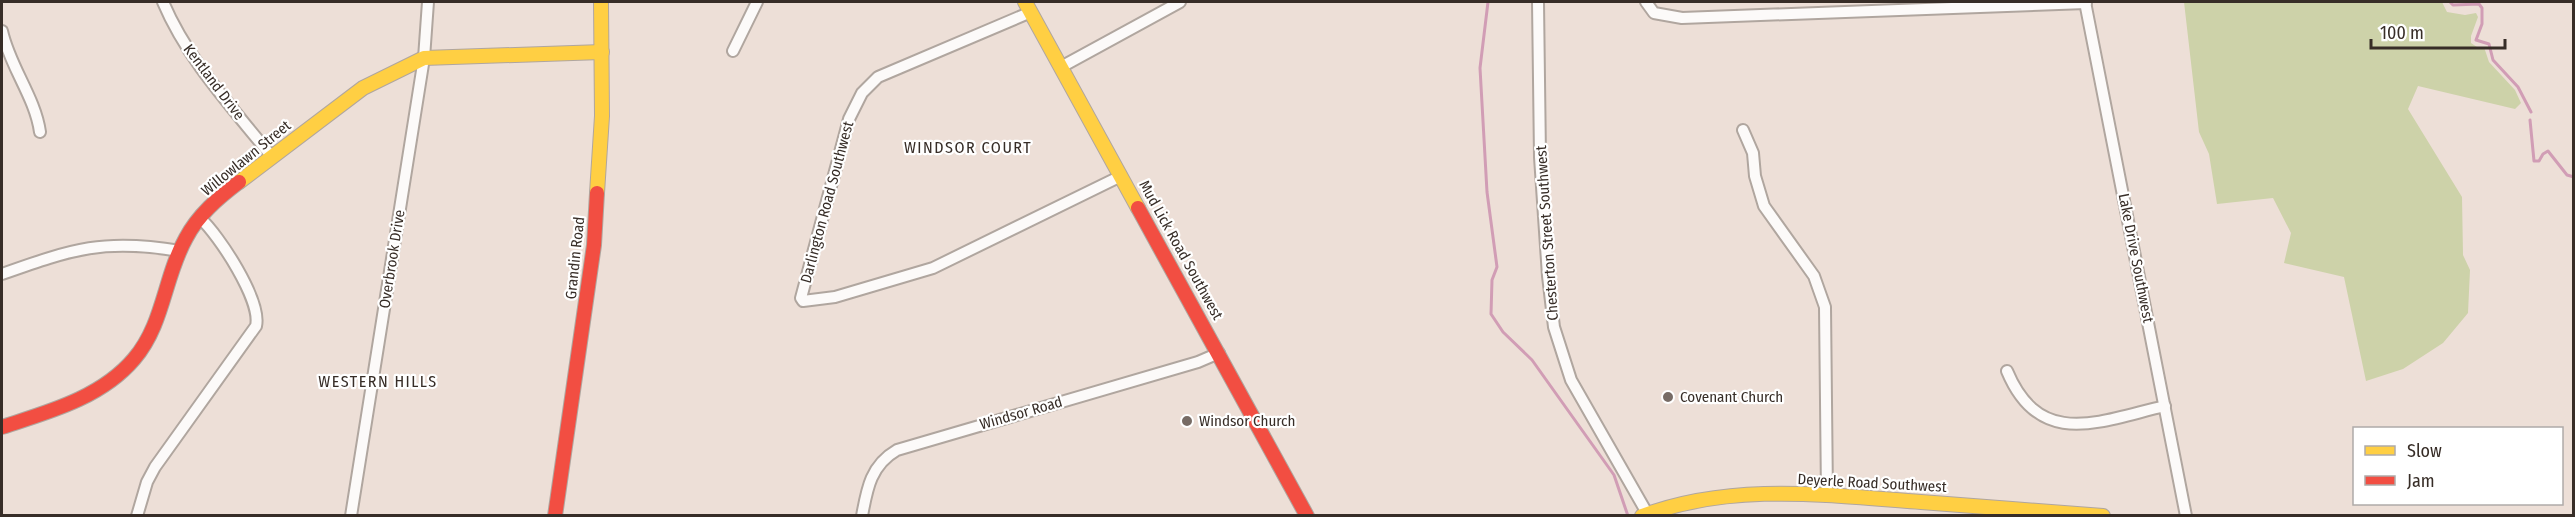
<svg xmlns="http://www.w3.org/2000/svg" width="2575" height="517" viewBox="0 0 2575 517" font-family="'Fira Sans Condensed',sans-serif">
<style>
.green{fill:#cdd2a9}
.lines{fill:none;stroke-linecap:round;stroke-linejoin:round}
.stream{stroke:#d19db5;stroke-width:3}
.street-casing{stroke:#b0a69f;stroke-width:14}
.slow-casing{stroke:#b0a69f;stroke-width:16}
.jam-casing{stroke:#b0a69f;stroke-width:16}
.street{stroke:#fcfaf9;stroke-width:10}
.slow{stroke:#ffcf43;stroke-width:14}
.jam{stroke:#f24e42;stroke-width:14}
.poi-dot{fill:#776b65;stroke:#fff;stroke-width:2}
.labels{text-anchor:middle;stroke-width:4.5;stroke-linejoin:round;paint-order:stroke}
.street-label{font-size:15px;fill:#372d27;stroke:#fff}
.poi-label{font-size:15px;fill:#372d27;stroke:#fff;text-anchor:start}
.neighbourhood-label{font-size:16px;letter-spacing:1.5px;fill:#372d27;stroke:#fff}
</style>
<rect width="100%" height="100%" fill="#eddfd7"/>
<path class="green" d="M2184,2H2442L2447,12L2465,15L2476,13L2478,17L2471,36V43L2477,47H2484L2489,62L2515,90L2521,103L2515,109L2418,86L2408,109L2462,197L2463,255L2470,270L2468,313L2443,343L2403,369L2366,381L2344,277L2284,263L2291,233L2273,198L2217,204L2209,154L2199,132Z"/>
<g class="lines">
<g class="stream">
<path d="M1488,2L1480,68L1487,192L1497,267L1492,280L1491,314L1503,332L1532,360L1614,475L1628,516"/>
<path d="M2450,2L2453,5L2479,4L2482,8V24L2476,40L2489,44L2493,60L2518,87L2531,112"/>
<path d="M2530,120L2534,161H2539L2543,154L2548,151L2567,175L2574,177"/>
</g>
<defs>
<g id="street">
<path d="M163,2C188,61 233,108 272,157"/>
<path d="M1538,2L1540,157L1548,276L1554,327L1571,380L1647,513"/>
<path d="M1646,2L1654,13L1682,18L2086,3"/>
<path d="M2085,2L2186,516"/>
<path d="M1031,12L878,77L862,93L849,119L801,298L803,301L835,297L933,268L1121,176"/>
<path d="M2,31C10,67 35,97 40,132"/>
<path d="M733,51L757,2"/>
<path d="M1061,67L1180,2"/>
<path d="M1743,130L1753,153L1755,176L1764,206L1814,276L1825,307L1827,496"/>
<path d="M2,274C73,249 104,238 180,251"/>
<path d="M2007,371C2040,450 2100,421 2165,406"/>
<path d="M137,516L147,482L155,467L256,326C262,301 219,235 200,218"/>
<path d="M351,516L424,58L428,2"/>
<path d="M862,516C867,488 871,465 897,450L1198,362L1219,353"/>
</g>
<g id="slow">
<path d="M1025,2L1138,208"/>
<path d="M239,182L363,88L424,58L602,52"/>
<path d="M597,193L602,116L601,2"/>
<path d="M1642,516C1732,482 1827,495 1921,502C1982,507 2042,511 2103,516"/>
</g>
<g id="jam">
<path d="M1138,208L1307,516"/>
<path d="M2,427C48,412 101,398 134,359C164,324 164,277 186,238C198,215 218,198 239,182"/>
<path d="M555,516L594,245L597,193"/>
</g>
</defs>
<use href="#street" class="street-casing"/>
<use href="#slow" class="slow-casing"/>
<use href="#jam" class="jam-casing"/>
<use href="#street" class="street"/>
<use href="#slow" class="slow"/>
<use href="#jam" class="jam"/>
</g>
<g class="poi-dot">
<circle cx="1668" cy="397" r="6"/>
<circle cx="1187" cy="421" r="6"/>
</g>
<g class="labels">
<g class="street-label">
<text transform="translate(214 82) rotate(53)" y="5">Kentland Drive</text>
<text transform="translate(246 158) rotate(-39)" y="5">Willowlawn Street</text>
<text transform="translate(827 202) rotate(-75)" y="5">Darlington Road Southwest</text>
<text transform="translate(1547 233) rotate(-94)" y="5">Chesterton Street Southwest</text>
<text transform="translate(1181 250) rotate(61)" y="5">Mud Lick Road Southwest</text>
<text transform="translate(575 258) rotate(-84)" y="5">Grandin Road</text>
<text transform="translate(2136 258) rotate(79)" y="5">Lake Drive Southwest</text>
<text transform="translate(392 259) rotate(-81)" y="5">Overbrook Drive</text>
<text transform="translate(1021 413) rotate(-16)" y="5">Windsor Road</text>
<text transform="translate(1872 483) rotate(3)" y="5">Deyerle Road Southwest</text>
</g>
<g class="poi-label">
<text x="1680" y="402">Covenant Church</text>
<text x="1199" y="426">Windsor Church</text>
</g>
<g class="neighbourhood-label">
<text x="968" y="153">WINDSOR COURT</text>
<text x="378" y="387">WESTERN HILLS</text>
</g>
</g>
<rect width="2575" height="517" fill="none" stroke="#372d27" stroke-width="6"/>
<rect x="2353" y="427" width="210" height="78" fill="#ffffff" stroke="#afaba9" stroke-width="1.5"/>
<rect x="2365" y="446" width="30" height="9" fill="#ffcf43" stroke="#afaba9" stroke-width="1.5"/>
<text x="2407" y="457" font-size="18" fill="#372d27">Slow</text>
<rect x="2365" y="476" width="30" height="9" fill="#f24e42" stroke="#afaba9" stroke-width="1.5"/>
<text x="2407" y="487" font-size="18" fill="#372d27">Jam</text>
<path d="M2371 39v9h134v-9" fill="none" stroke="#372d27" stroke-width="3"/>
<text x="2380" y="39" font-size="18" fill="#372d27" stroke="#ffffff" stroke-width="4.5" paint-order="stroke">100 m</text>
</svg>
